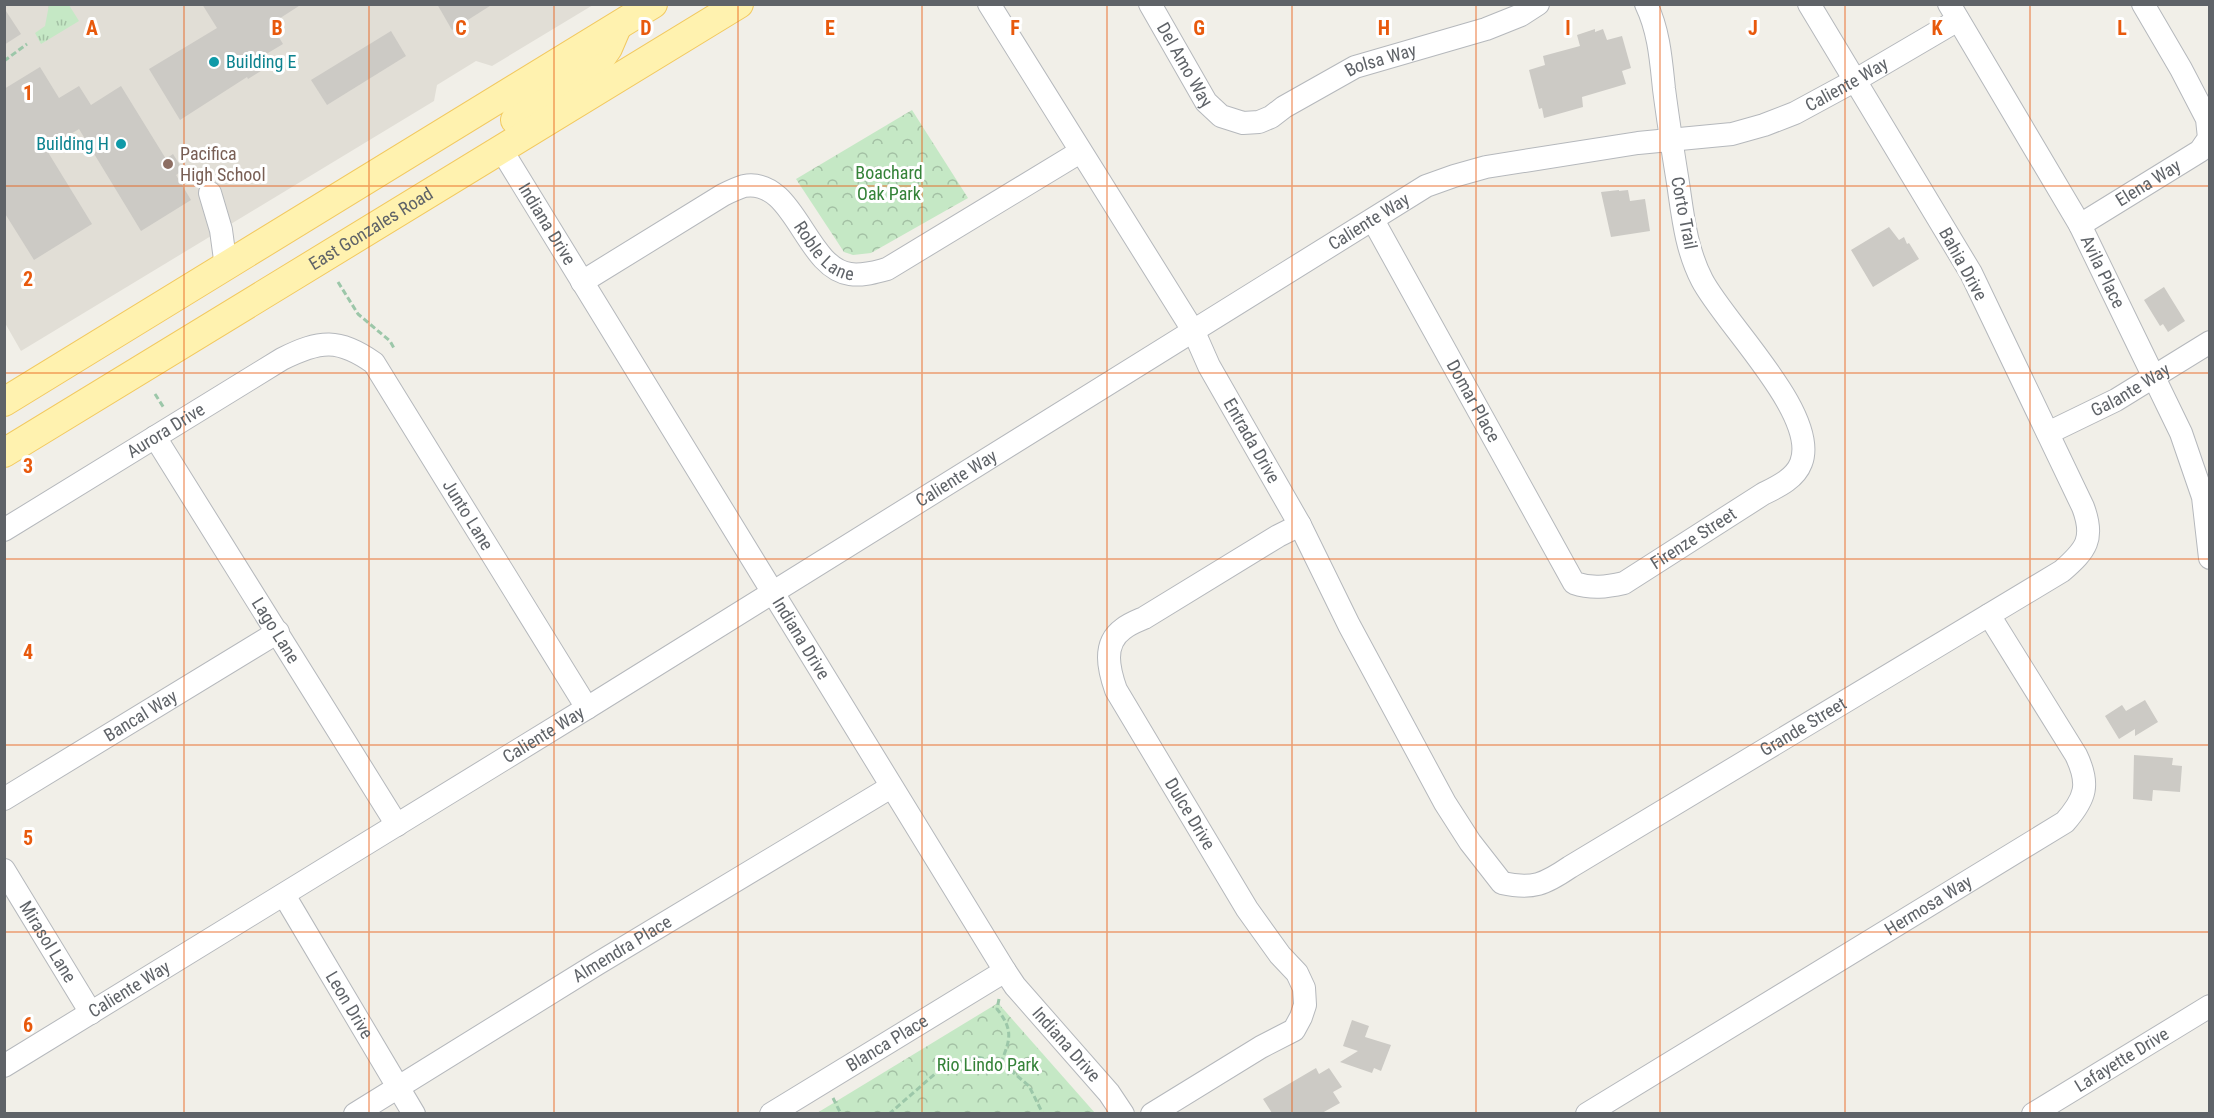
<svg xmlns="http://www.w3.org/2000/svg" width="2214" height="1118" viewBox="0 0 2214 1118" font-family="'Roboto Condensed',sans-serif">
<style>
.education{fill:#e1ded6}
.grass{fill:url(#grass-tufts)}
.park{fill:url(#park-crowns)}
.building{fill:#cccac5}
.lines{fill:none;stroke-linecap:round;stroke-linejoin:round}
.minor-casing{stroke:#b5b8bc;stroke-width:24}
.major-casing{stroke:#f2c960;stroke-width:30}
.path{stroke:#9cc7a9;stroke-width:3;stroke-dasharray:6 3;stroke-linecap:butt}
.minor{stroke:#fff;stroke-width:22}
.major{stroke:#fff2af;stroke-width:28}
.grid{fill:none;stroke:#e8590c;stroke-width:1.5;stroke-opacity:0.55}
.culture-dot{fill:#0f9aa8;stroke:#fff;stroke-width:2}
.education-dot{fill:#8d6e63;stroke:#fff;stroke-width:2}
.labels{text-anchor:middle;stroke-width:6;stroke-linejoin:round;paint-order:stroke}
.culture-label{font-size:18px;fill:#0d838f;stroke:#fff;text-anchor:start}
.street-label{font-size:18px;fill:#5f6368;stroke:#fff}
.education-label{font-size:18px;fill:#785e54;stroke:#fff;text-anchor:start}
.park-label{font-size:18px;fill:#348238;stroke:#fff}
.grid-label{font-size:20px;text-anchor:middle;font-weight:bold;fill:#e8590c;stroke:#fff;stroke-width:6;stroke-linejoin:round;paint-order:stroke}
</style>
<defs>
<pattern id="grass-tufts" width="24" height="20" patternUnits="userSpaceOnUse" patternTransform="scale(1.5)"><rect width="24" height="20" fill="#c5e8c5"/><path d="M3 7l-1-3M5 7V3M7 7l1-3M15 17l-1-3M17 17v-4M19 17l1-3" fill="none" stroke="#a3c0a4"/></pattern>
<pattern id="park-crowns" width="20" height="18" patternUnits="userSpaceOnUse" patternTransform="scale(1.5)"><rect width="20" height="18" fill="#c5e8c5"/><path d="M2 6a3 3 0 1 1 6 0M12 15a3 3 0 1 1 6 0" fill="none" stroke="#a3c0a4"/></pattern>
</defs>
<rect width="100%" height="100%" fill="#f1efe8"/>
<path class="education" d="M5,5H593L492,66L476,61L437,85L434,101L21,351L5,323Z"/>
<path class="grass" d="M49,5H69L79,21L41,44L35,33L45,26Z"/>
<g class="park">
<path d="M912,110L968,198L871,253L853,255L844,252L796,179Z"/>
<path d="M998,1003L1095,1113H817Z"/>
</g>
<g class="building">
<path d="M202,4H302L271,24L283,44L263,56L269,66L248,79L247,77L180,120L149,69L217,28Z"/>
<path d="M437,4H493L452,30Z"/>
<path d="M4,8L21,34L4,45Z"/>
<path d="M1595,29V32L1603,29L1607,40L1622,36L1631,68L1622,71L1626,84L1582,97L1583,107L1544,118L1542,108L1539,109L1529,70L1545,65L1543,56L1580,46L1577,35Z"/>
<path d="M391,31L406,56L327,105L311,80Z"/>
<path d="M40,67L59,98L79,86L91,105L121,86L166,159L173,154L183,170L176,175L191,200L141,231L79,129L46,149L92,224L34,260L4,212V89Z"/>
<path d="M1619,190V191L1628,190L1630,201L1645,199L1650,231L1611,237L1601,192Z"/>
<path d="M1889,227L1899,240L1904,237L1907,244L1909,243L1919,259L1873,287L1851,250Z"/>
<path d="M2164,287L2185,321L2168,332L2163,324L2160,326L2144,300Z"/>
<path d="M2145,700L2158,722L2135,736V729L2119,739L2105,716L2122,705L2126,711Z"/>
<path d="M2134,755L2173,758L2172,765L2182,766L2180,792L2153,790L2152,801L2133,799Z"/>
<path d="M1352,1020L1369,1026L1365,1037L1391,1045L1381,1071L1374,1068L1372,1073L1340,1062L1358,1051L1343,1046Z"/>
<path d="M1316,1068L1319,1074L1329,1068L1342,1087L1333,1092L1340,1103L1322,1113H1272L1263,1099Z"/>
</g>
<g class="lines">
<defs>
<g id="minor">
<path id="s1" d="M989,4L1194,332L1209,366L1300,525L1349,625L1445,803L1470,842L1502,883C1533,890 1545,884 1570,867L2062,571C2086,550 2095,539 2083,507L1971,273L1809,4"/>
<path id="s2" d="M1150,4L1206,102L1221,116L1243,123L1259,122L1271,117L1284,107L1355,67L1486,29L1521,15L1538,4"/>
<path id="s3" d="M1949,4L2080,225L2181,433L2203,497L2210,558"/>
<path id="s4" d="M501,149L1005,971L1015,986L1109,1093L1123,1114"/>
<path d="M210,193L221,230L226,267"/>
<path id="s5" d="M1373,220L1574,583C1592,589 1606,587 1624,583L1763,494C1777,487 1795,479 1801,463C1820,415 1724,323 1702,280C1686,249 1683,217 1678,183C1673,152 1668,120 1664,89C1661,60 1659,31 1646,4"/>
<path id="s6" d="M2080,225L2200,151L2209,138L2207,119L2181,69L2143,4"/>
<path id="s7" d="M582,282L723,195C729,192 737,188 744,186C795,177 805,268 850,274C863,276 875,272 887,269L1080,152"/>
<path id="s8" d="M2048,433L2116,400L2210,342"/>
<path id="s9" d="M155,437L397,825"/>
<path id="s10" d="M4,530L282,359C320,340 339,338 374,363L587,708"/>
<path id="s11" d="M4,799L278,632"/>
<path id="s12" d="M4,870L91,1013"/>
<path id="s13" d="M284,895L414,1114"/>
<path id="s14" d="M4,1066L587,708L1426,186L1454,176L1486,167L1638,143L1732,134L1764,125L1795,113L1854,81L1958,20"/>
<path id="s15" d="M355,1114L597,964L891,787"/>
<path id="s16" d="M771,1114L1005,971"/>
<path d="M1152,1114L1261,1047L1294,1030L1301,1017L1305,1005L1304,988L1297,973L1280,955L1247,909L1116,690C1109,670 1102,644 1123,629C1129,624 1137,621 1144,618L1278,536L1300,525"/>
<path id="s17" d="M1587,1114L2065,822C2086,798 2090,784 2076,755L1989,615"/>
<path id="s18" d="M2033,1114L2210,1006"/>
</g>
<g id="major">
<path d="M515,120L597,64L608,48L617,27"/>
<path d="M4,402L653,4"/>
<path id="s19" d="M4,453L739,4"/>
</g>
</defs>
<use href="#minor" class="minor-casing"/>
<use href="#major" class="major-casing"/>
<g class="path">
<path d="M4,61L27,44"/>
<path d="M338,282L358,314L390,341L395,350"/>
<path d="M155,394L164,408"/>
<path d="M999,999L997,1009C1013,1029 1011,1039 1001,1062"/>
<path d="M833,1098L841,1114"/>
<path d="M889,1114L944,1066L977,1057L1001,1062L1029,1086L1043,1114"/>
</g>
<use href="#minor" class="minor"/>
<use href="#major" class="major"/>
</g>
<path class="grid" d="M184,4V1114M369,4V1114M554,4V1114M738,4V1114M922,4V1114M1107,4V1114M1292,4V1114M1476,4V1114M1660,4V1114M1845,4V1114M2030,4V1114M4,186H2210M4,373H2210M4,559H2210M4,745H2210M4,932H2210"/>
<g class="culture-dot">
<circle cx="214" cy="62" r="6"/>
<circle cx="121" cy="144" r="6"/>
</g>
<circle class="education-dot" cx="168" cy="164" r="6"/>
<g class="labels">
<g class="culture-label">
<text x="226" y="68">Building E</text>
<text x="109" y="150" text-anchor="end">Building H</text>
</g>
<g class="street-label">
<text dy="6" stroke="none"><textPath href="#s2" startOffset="310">Bolsa Way</textPath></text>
<text dy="6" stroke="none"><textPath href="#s2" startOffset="70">Del Amo Way</textPath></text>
<text dy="6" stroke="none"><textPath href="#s14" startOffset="2109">Caliente Way</textPath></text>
<text dy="6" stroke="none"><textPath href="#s6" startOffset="80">Elena Way</textPath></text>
<text transform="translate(1684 213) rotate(79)" y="6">Corto Trail</text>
<text dy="6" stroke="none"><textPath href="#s14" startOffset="1605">Caliente Way</textPath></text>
<text dy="6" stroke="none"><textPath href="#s4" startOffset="88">Indiana Drive</textPath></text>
<text dy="6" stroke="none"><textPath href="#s19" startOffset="430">East Gonzales Road</textPath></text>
<text dy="6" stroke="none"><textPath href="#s7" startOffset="298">Roble Lane</textPath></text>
<text transform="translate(1963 264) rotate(61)" y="6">Bahia Drive</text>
<text dy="6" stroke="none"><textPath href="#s3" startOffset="309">Avila Place</textPath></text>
<text dy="6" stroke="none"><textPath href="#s8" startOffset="93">Galante Way</textPath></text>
<text dy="6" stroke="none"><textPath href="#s5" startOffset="207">Domar Place</textPath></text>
<text dy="6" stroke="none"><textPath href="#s10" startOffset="190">Aurora Drive</textPath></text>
<text dy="6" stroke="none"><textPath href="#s1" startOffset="510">Entrada Drive</textPath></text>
<text dy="6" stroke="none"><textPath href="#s14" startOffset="1119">Caliente Way</textPath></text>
<text dy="6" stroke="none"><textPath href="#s10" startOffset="604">Junto Lane</textPath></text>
<text dy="6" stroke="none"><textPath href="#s5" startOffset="548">Firenze Street</textPath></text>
<text dy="6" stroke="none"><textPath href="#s9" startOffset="228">Lago Lane</textPath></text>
<text dy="6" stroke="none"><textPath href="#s4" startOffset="574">Indiana Drive</textPath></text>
<text dy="6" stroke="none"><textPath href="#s11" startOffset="160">Bancal Way</textPath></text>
<text dy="6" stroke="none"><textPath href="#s1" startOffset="1364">Grande Street</textPath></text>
<text dy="6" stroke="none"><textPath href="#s14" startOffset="633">Caliente Way</textPath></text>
<text transform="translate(1190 814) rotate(59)" y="6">Dulce Drive</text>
<text dy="6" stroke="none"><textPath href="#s17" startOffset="400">Hermosa Way</textPath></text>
<text dy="6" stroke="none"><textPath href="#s12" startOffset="84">Mirasol Lane</textPath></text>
<text dy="6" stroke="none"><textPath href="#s15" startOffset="314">Almendra Place</textPath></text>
<text dy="6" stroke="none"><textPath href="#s14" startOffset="147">Caliente Way</textPath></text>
<text dy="6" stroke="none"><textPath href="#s13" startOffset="128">Leon Drive</textPath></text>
<text dy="6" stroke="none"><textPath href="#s16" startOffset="136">Blanca Place</textPath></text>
<text dy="6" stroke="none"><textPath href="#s4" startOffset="1060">Indiana Drive</textPath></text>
<text dy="6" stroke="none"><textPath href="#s18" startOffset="104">Lafayette Drive</textPath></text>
</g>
<g class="education-label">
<text x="180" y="160">Pacifica<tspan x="180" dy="21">High School</tspan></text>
</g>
<g class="park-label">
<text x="889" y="179">Boachard<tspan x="889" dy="21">Oak Park</tspan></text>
<text x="988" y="1071">Rio Lindo Park</text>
</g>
</g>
<g class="grid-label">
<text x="92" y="35">A</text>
<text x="277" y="35">B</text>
<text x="461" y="35">C</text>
<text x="646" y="35">D</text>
<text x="830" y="35">E</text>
<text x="1015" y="35">F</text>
<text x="1199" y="35">G</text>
<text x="1384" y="35">H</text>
<text x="1568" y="35">I</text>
<text x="1753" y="35">J</text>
<text x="1937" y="35">K</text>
<text x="2122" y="35">L</text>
<text x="28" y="100">1</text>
<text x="28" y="286">2</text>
<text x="28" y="473">3</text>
<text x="28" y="659">4</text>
<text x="28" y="845">5</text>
<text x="28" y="1032">6</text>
</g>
<rect width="2214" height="1118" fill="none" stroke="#5f6368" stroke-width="12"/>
</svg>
